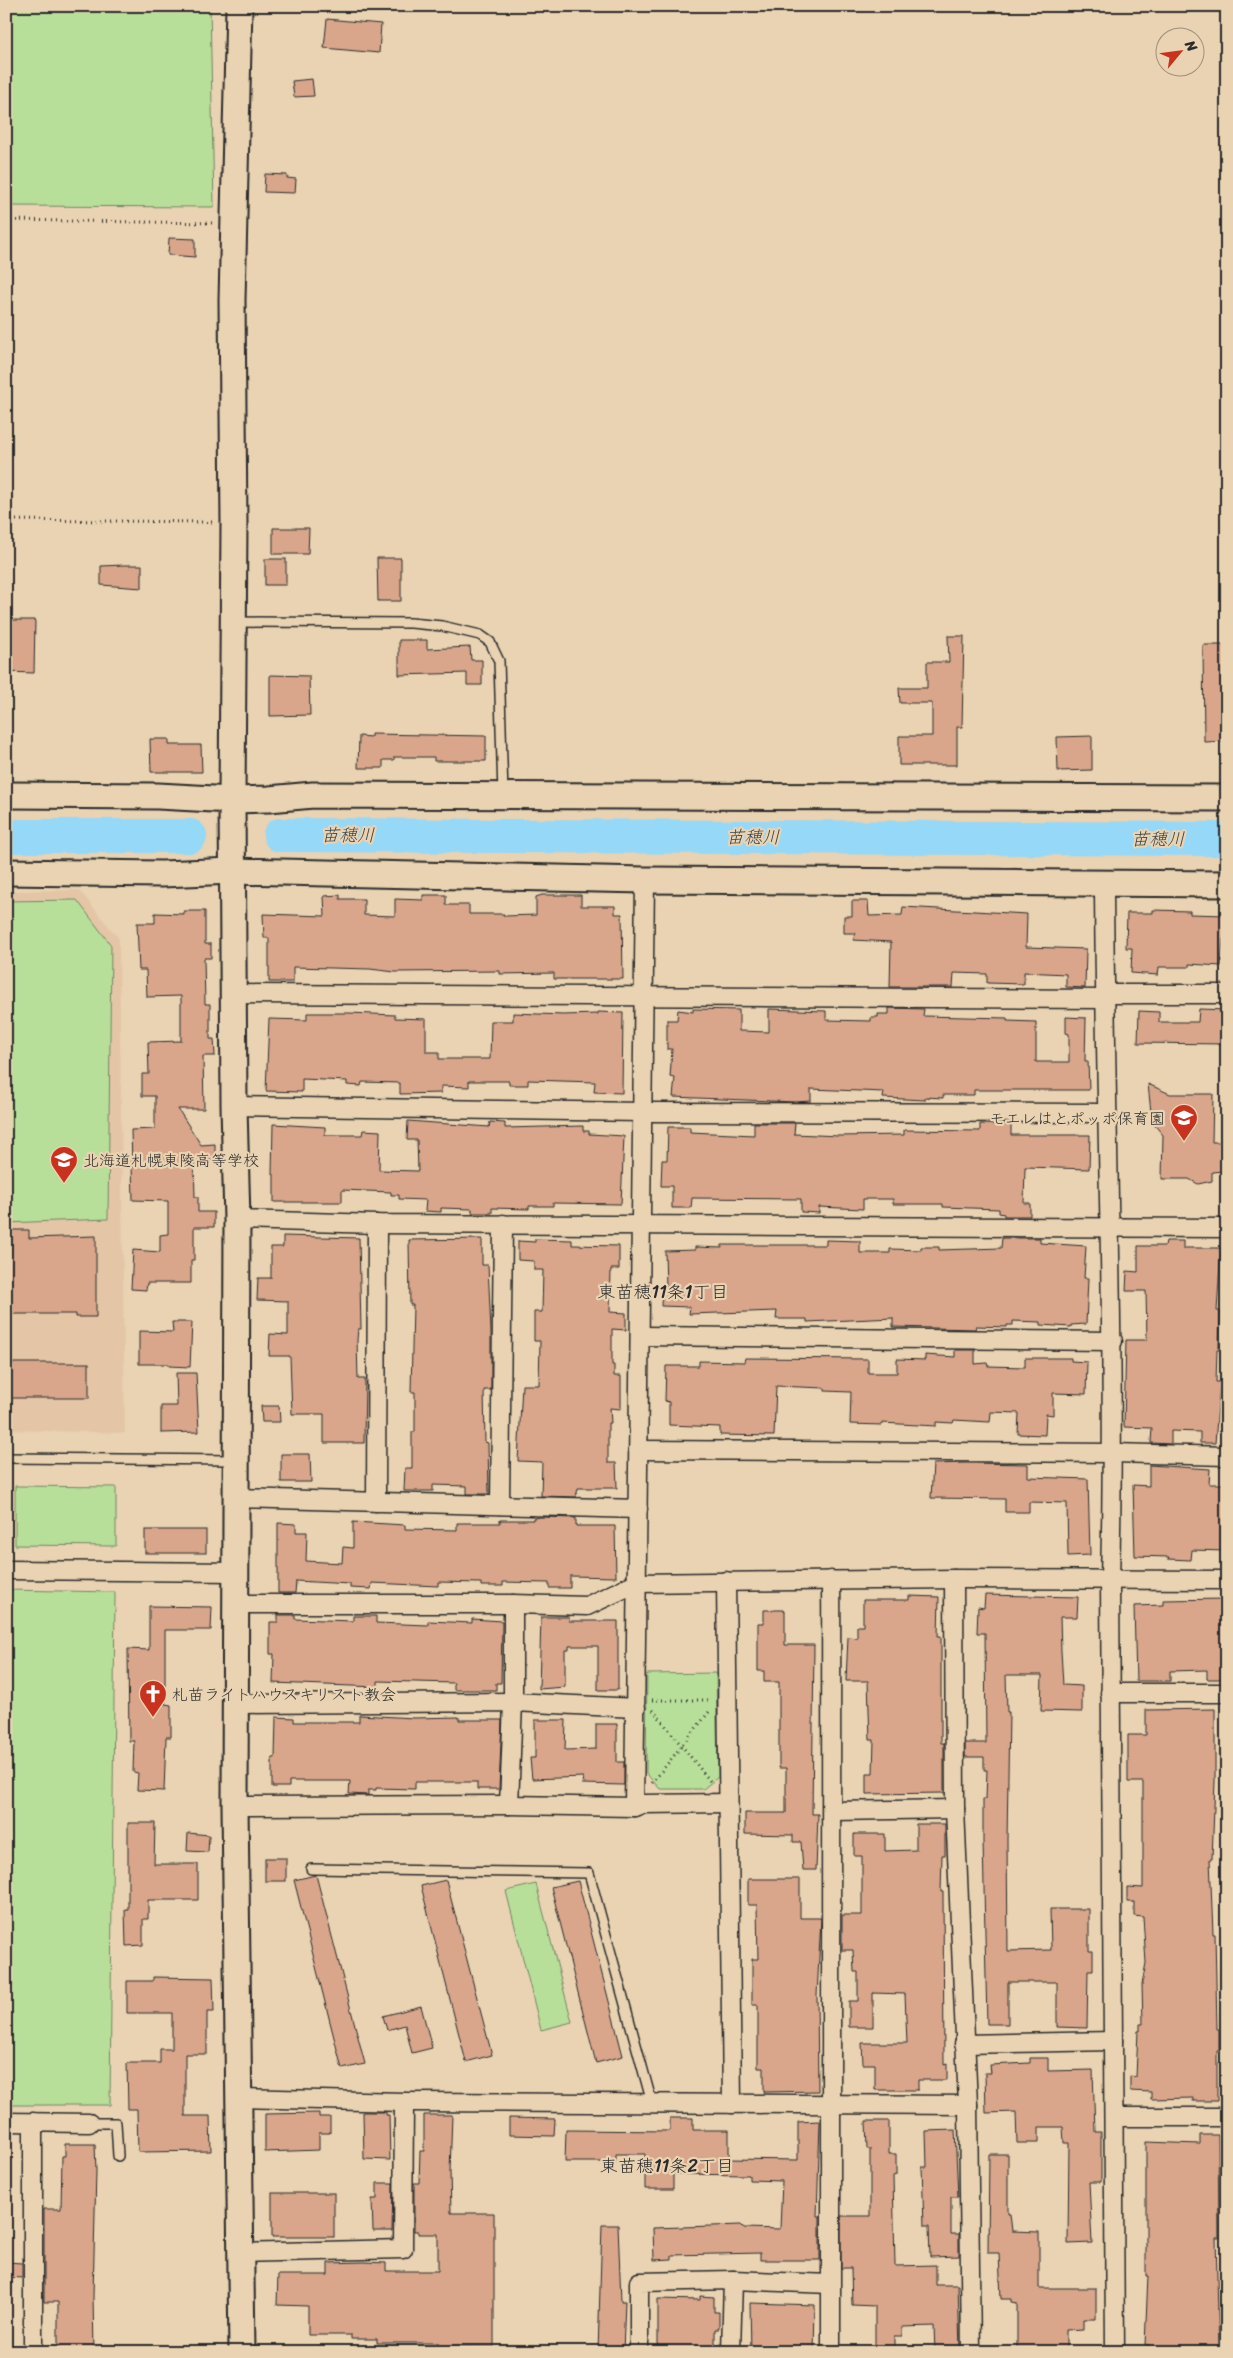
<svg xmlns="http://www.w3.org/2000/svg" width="1233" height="2358" viewBox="0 0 1233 2358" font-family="Sriracha,'Klee One',sans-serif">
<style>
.built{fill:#e4c6a7}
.green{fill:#b8df9a;stroke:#728562}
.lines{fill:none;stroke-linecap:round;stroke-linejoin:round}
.river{stroke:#95d8f7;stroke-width:34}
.building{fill:#d9a68c;stroke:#2b2b2b}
.lane-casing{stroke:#2b2b2b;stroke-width:12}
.street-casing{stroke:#2b2b2b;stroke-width:21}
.secondary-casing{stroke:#2b2b2b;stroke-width:29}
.path{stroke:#2b2b2b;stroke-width:3;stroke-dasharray:1 4;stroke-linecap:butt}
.lane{stroke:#e9d3b2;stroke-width:9}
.street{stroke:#e9d3b2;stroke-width:18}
.secondary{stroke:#e9d3b2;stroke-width:25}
.labels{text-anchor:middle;stroke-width:4.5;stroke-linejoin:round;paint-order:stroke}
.poi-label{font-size:16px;fill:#2b2b2b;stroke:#e9d3b2;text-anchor:start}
.water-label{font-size:18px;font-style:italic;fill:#3b454a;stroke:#e9d3b2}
.neighbourhood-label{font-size:18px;fill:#2b2b2b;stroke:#e9d3b2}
</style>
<rect width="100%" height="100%" fill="#e9d3b2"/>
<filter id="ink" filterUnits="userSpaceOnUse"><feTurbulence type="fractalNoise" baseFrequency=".02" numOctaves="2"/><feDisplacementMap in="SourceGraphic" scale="10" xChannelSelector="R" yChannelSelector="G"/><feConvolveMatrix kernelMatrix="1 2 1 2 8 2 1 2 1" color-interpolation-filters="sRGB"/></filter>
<g filter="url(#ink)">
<path class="built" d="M79,890L119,939L125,1433L6,1430V891Z"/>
<g class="green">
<path d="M6,6H210L214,207L6,206Z"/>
<path d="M77,900L111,945L108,1219L6,1223V901Z"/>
<path d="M15,1486L116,1487V1546L15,1545Z"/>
<path d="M6,1590L115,1592L110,2105H6Z"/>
<path d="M716,1673L718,1777L703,1789H660L646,1773L647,1674Z"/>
<path d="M536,1884L572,2022L541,2030L506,1891Z"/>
</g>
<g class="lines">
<g class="river">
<path d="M280,835L1227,839"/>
<path d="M6,836H190"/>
</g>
</g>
<g class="building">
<path d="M327,19L381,24L379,53L324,48Z"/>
<path d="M312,79L314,96L294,97L292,81Z"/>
<path d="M265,174L287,175V178L296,179L295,193L264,192Z"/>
<path d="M169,238L195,239V257L168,255Z"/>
<path d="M273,528H309L308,554H273Z"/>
<path d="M377,558H401V601H378Z"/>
<rect x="265" y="559" width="21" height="26"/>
<path d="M124,565H142V588L101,585V566Z"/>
<path d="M6,620H35L34,673L6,672Z"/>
<path d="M948,636H964L962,727H957V765H899V736H932V703H900L899,688H927V662H949Z"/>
<path d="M399,640H427V649L470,647L471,660H482V685H467V673L399,675Z"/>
<path d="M1203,645H1227V741L1204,742Z"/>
<path d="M270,675L309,676L310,715L270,716Z"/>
<path d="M371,734L486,736V761H434V757H394V760H383V768H358L359,736L371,737Z"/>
<path d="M1092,736V770L1058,771L1057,737Z"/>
<path d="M150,739H169V745H201L202,772H151Z"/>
<path d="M340,895V899H364V915L395,916V899L423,900V895H446V905H469V914H504V916L536,915V897L542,895H581V906H615V914H622L623,979H554V973L500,974V971L395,972L370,969L293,967V982H269V938H264L263,914L325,916L324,896Z"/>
<path d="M852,901H868L869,916L902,915L903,907L1027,914L1026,947L1086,949L1085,988L1066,987V974L1024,972V984L987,983V974L954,973L953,987H890L891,942L853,940L856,933H844V916H852Z"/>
<path d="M1153,910L1190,911V914L1226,915V939H1223L1221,966L1189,964V967H1159L1158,975L1131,973L1132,948H1126L1127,913H1153Z"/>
<path d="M184,911H205V944H211V958H204L205,1004H210V1039H214L215,1056H203L204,1109H178L201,1145L215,1144V1160L194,1161L195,1197H198V1212H214V1227H194V1260H191V1283H147L146,1290L131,1289L133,1250L160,1252V1235L168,1234V1201L133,1200L131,1130L155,1129V1096H142V1074H149L148,1042L181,1041V996L147,997L146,970H139L137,923H155V913L184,914Z"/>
<path d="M889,1008L924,1009L923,1016L1007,1018V1021L1036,1022V1062H1069V1034L1066,1033V1017L1086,1018L1085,1061H1088L1089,1090H974V1095H943V1098L925,1097V1100L883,1098L884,1092L811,1089V1101L795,1102L673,1097L675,1078L670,1077L672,1049H667V1020H677L678,1010L693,1012V1009L739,1010V1031L769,1032V1009L826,1011V1020L871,1021V1017H878V1014H889Z"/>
<path d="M1199,1009L1227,1010V1044L1138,1043L1139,1011L1159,1012V1022H1198Z"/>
<path d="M598,1012L623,1013L622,1093L594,1092L595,1082L528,1080V1085H509V1081H469V1087L441,1086V1093L400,1094V1083L362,1082L361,1086L347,1085V1081L302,1079V1092L266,1091L269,1019L307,1020V1013H349L395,1015V1018L426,1019V1052H439V1059H490L491,1021H513V1013L563,1015L598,1014Z"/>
<path d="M1148,1084L1170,1094H1213L1212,1142H1222L1223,1171L1212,1172V1181L1198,1184L1189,1179H1162L1163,1135L1152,1122Z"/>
<path d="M408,1121L489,1127L490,1122L505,1123V1128L583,1126V1131H589V1134L624,1136L621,1204L553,1203V1206H529V1209L492,1208V1213H472V1209L441,1208V1212L425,1211L426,1200L399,1199V1195H391V1192L342,1190V1202H274V1174H272L273,1124L325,1127V1135H362L363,1130L380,1131L379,1170L418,1171L417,1140H407Z"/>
<path d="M754,1123H795L794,1134L839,1136L904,1135V1130L980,1131V1124L1011,1125V1135H1090L1089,1169L1025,1167L1024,1203H1030V1216H1004V1214L999,1213V1209L943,1207V1204H893V1199H863V1209L819,1207V1213L801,1212V1199L692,1198L691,1208H672V1186H661L662,1160H667L668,1127H690V1132L754,1135Z"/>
<path d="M6,1230H29V1238L96,1236V1317H76V1314H6Z"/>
<path d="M283,1236L359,1238L361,1329H358L357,1340L358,1379H365L364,1443H324V1414H292L290,1356H269L270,1334L288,1335V1301L257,1300L258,1278H271V1247H283Z"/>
<path d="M1002,1238H1040V1243L1086,1246L1084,1278H1088L1086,1324L1071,1325V1327L1041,1325V1322L1013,1321V1325H1007V1327L976,1326L975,1329L893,1327V1318L807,1322V1319H776L777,1311L689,1314L690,1307L661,1306L662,1287H666L665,1251L695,1250V1247L722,1248V1245H826V1240L860,1241V1253H890V1249L921,1250V1247H939V1250L1001,1248Z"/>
<path d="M482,1239V1265H488L491,1332V1390H484L485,1442L488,1443L489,1494H467V1486L433,1485V1491H404L405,1468H412V1432H415V1392H411L413,1305H410L409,1240Z"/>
<path d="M535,1239L572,1240V1245L619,1246V1269H611L610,1312L626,1313V1330L612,1329V1365H614V1376H621V1409L610,1408L611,1423H608V1463H616L617,1488H578L576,1497L541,1496L542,1462L518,1461L522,1385H539L540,1341H534V1312H542L543,1270H534V1261L518,1260V1241L535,1242Z"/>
<path d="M1166,1241H1183V1248H1221L1217,1311H1220L1219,1350H1217L1216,1382H1220L1215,1443H1200V1432L1171,1431V1444L1151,1443L1152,1428L1124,1427L1126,1340H1147L1146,1291H1126L1127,1271L1138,1272V1246H1165Z"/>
<path d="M172,1322H192L190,1367L169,1366V1364H139V1331L173,1332Z"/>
<path d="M955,1350H975V1364L987,1363L988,1366L1025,1367V1358H1071V1361L1087,1362L1086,1394L1053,1393V1415L1046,1414L1045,1435L1018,1434L1019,1413L991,1412L990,1422L954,1420L953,1423L936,1422V1426L882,1423V1425L850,1424L851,1392L825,1391V1388L776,1386L774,1436L720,1435V1427L669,1425V1402L665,1401L666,1366H699V1361L744,1362L745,1358L868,1359V1373H897V1359L925,1360V1355L955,1357Z"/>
<rect x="6" y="1363" width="83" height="35"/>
<path d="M176,1373H196L199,1432L161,1433V1406H177Z"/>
<path d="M261,1406H279L280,1422H262Z"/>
<path d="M281,1454H310L311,1482H281Z"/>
<path d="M966,1463L1028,1464V1477L1088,1479L1090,1555L1068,1556L1067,1503L1029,1502V1512H1005V1499L931,1498L933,1464Z"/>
<path d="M1149,1465L1210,1469L1209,1484H1227L1225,1551L1192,1550L1191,1560L1168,1559L1169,1557L1135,1556L1133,1485L1149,1486Z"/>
<path d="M541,1517L576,1518V1526H615L616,1577L570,1576V1588H549V1583L503,1582V1586H481V1583L438,1582V1586L372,1583L371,1589L350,1588V1584L296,1581L295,1593H278V1523L296,1524V1532H307L306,1561L342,1563L343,1547L353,1548V1522L405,1525V1529L457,1530V1523H500V1520H533V1518Z"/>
<rect x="145" y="1530" width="61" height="23"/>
<path d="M985,1595L1078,1597L1077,1617H1060L1061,1651L1063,1685L1082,1686V1712L1041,1711L1042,1675H1006L1007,1712H1009L1007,1841L1008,1951L1051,1950L1050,1909H1089V1951H1093V1970H1088L1087,2028L1057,2027V1982H1008V2024H987L983,1841V1799H986L987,1770H984V1757H965V1743H986L985,1633H977L978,1607L984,1608Z"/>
<path d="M909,1596L939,1597L938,1636H941V1743H944V1793L867,1794V1773H873L874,1740H870L868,1681H846L848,1637L857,1638V1626H863V1600H909Z"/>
<path d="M1225,1599L1227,1679H1207V1670L1170,1671V1681H1136L1134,1606L1163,1605V1600Z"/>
<path d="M149,1606L212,1607L211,1630H165V1704L171,1705V1737H166L164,1791L137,1790L138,1773L133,1772L134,1741H129L128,1649L149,1650Z"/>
<path d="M764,1610H785V1645H814L812,1814H818L816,1870H803L801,1842H793V1835L745,1834V1813H786V1768H779V1682H764V1671H758V1623H764Z"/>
<path d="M278,1615H295V1619L353,1621V1616H376V1623L428,1625V1621L472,1623V1619L502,1621L501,1683H496V1690H454V1683L378,1681V1687L273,1683L274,1654H270V1622H278Z"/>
<path d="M541,1617H569V1621H618V1690H598V1646H569V1650H565V1687L539,1689Z"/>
<path d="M1215,1709V1781L1212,1859H1210L1213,1934H1215L1217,2029H1219V2051H1217V2101H1193V2098L1151,2099V2092L1130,2091V2076L1136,2077L1138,2031H1140V2024H1143L1142,1984L1146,1963L1143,1917L1134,1916V1902H1127V1887L1143,1888V1782H1128V1735H1146V1710Z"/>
<path d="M359,1715L414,1718L459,1717V1720H502L499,1789H477V1782H415V1789L376,1788V1790H368V1795L349,1794L350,1781H289V1787H272V1758H275L276,1717L294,1718V1722H359Z"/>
<path d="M535,1720H566L565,1750L596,1749V1724H617V1762H624V1785L582,1784L583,1777L532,1779L530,1758H535Z"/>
<path d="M128,1823H155L154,1864H198V1900H148V1919H143V1945L126,1946L125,1909H128Z"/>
<path d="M916,1824H945V1855H942L941,1892H943L944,2064L947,2063V2080H918V2090H875V2064H863L862,2043H907L905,1994L873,1993V2027H849V2001H858V1972H854L853,1950H842V1915H862V1856H854V1834H885V1851L916,1850Z"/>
<path d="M188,1833L209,1835L208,1852L187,1851Z"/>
<rect x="265" y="1858" width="21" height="23"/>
<path d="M316,1875L365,2064L342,2069L294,1880Z"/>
<path d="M748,1879H800V1918H821L817,1995L818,2091L764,2092V2068H758V2005H752V1959H758L757,1905H748Z"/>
<path d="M446,1880L492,2055L466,2062L421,1886Z"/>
<path d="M578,1881L623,2056L596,2063L551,1887Z"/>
<path d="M153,1977L213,1978L214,2012H207V2054H185V2116H210L211,2151L138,2152L137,2109H128L127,2063H160V2049H172V2013H127V1981H153Z"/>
<path d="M421,2006L432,2048L412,2053L405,2025L387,2030L383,2016Z"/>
<path d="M1030,2058H1048V2071L1093,2070L1095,2132H1101V2182H1089L1092,2243L1068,2244L1069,2143H1064L1063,2127H1039V2143H1017L1016,2112L986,2113L985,2073H991L990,2065L1030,2063Z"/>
<path d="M363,2112H386V2115H389L390,2160L364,2159Z"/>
<path d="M319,2113V2117H330V2133H319V2150L265,2152V2114Z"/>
<path d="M424,2115H452L450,2172L451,2213H494V2347L438,2346V2343H377V2339H351V2335H308V2306L277,2305L278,2275H328V2263L364,2262L386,2263V2271H438V2234H418V2231H414V2183H419L420,2151H424Z"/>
<path d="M509,2118L555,2119L554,2136L509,2135Z"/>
<path d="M670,2118H693V2130H729V2159L798,2160V2122L820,2121L817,2216H820V2260H760V2253L672,2255V2259L654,2260L653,2228L741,2225L744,2228L780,2229L782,2181L749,2180V2175L673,2174V2189H645V2154H616V2162H565L566,2130L670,2131Z"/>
<path d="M866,2121H889V2154H896V2175L893,2176L895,2266L936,2265V2285H958L960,2352H935L934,2326L902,2327V2336H894V2352H875V2306L852,2305L851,2268H841V2216H870V2149H867Z"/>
<path d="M955,2130L958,2197H951V2234H959V2256L930,2257L929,2226H924L922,2167H927L926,2131Z"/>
<path d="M1200,2135H1218L1219,2238H1216L1219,2352H1149V2345H1145L1148,2276H1146V2142L1200,2144Z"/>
<path d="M65,2144H95L96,2171L93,2296L94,2352H60V2346H58V2302H44V2209H61L62,2156H65Z"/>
<path d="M989,2154H1008V2214H1010L1012,2231L1039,2232V2288H1096V2319H1083V2329L1066,2330V2352H1048V2348H1017V2303L1011,2302V2299H1001L999,2253H988Z"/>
<path d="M377,2183H393L392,2231H373L372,2199H377Z"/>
<rect x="272" y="2193" width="62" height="44"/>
<path d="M602,2225H618L621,2301H625L623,2352H598Z"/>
<path d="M6,2262L22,2263V2278L6,2277Z"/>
<path d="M700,2296L714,2297V2312H719V2329H715V2352H658V2299L700,2300Z"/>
<path d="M750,2303L815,2305L814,2352H751Z"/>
</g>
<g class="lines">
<defs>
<g id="lane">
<path d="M234,622L411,623L442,626L480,635L490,642L499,661L503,795"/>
<path d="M6,1458L234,1460"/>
<path d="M311,1869L589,1873L652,2103"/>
<path d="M89,2123H116L118,2156"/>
</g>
<g id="street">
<path d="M1104,883C1105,1116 1116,1347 1110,1580L1115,2352"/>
<path d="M233,994L1105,999"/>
<path d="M1105,994H1227"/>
<path d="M234,1106L643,1112L1106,1113"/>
<path d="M237,1220L377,1224L1227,1228"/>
<path d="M640,1336L1113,1341"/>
<path d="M638,1450L1113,1453L1227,1456"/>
<path d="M237,1498L638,1509"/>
<path d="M376,1502L377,1224"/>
<path d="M500,1505L503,1224"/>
<path d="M6,1570L237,1572"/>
<path d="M954,1579L955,1809L968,2105L971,2352"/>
<path d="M831,1580C833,1837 829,2094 831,2352"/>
<path d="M726,1581L732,2104"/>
<path d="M237,1604H513L587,1606L636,1583L954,1579L1227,1580"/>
<path d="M1110,1693H1227"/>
<path d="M236,1704L513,1702L636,1708"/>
<path d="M509,1805L513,1702V1604"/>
<path d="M235,1806L509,1805L634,1807L643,1804L728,1803"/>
<path d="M634,1807L645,880"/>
<path d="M833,1811L955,1809"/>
<path d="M964,2044L1113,2041"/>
<path d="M240,2098L404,2102L968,2105"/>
<path d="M1114,2117H1227"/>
<path d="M6,2122L89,2123"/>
<path d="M33,2122V2352"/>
<path d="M242,2253L403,2249L404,2102"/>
<path d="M639,2352V2282L733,2280L830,2284"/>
<path d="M731,2352L733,2280"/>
</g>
<g id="secondary">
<path d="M239,6L232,300L234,523L232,800L234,1106L237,1220L235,1806L242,2352"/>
<path d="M6,795L158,796L232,800L269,799L313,795L1227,798"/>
<path d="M6,872L162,874L233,871L645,880L1227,884"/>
</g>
</defs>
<use href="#lane" class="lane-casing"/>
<use href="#street" class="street-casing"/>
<use href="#secondary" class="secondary-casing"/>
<g class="path">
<path d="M6,220L213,223"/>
<path d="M6,520L213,522"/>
<path d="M652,1700H711"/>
<path d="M653,1710L710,1781"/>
<path d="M652,1783L709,1712"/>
</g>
<use href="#lane" class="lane"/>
<use href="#street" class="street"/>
<use href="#secondary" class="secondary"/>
</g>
</g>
<defs>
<symbol id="school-pin" viewBox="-11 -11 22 30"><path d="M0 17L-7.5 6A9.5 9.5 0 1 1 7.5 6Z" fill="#c8321e" stroke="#e9d3b2"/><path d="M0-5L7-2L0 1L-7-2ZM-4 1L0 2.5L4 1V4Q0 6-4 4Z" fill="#fff"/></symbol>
<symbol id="church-pin" viewBox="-11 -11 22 30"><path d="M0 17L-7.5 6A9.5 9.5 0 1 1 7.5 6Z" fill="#c8321e" stroke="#e9d3b2"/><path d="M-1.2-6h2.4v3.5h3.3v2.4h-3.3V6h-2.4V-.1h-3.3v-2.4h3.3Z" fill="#fff"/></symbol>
</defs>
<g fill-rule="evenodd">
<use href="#school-pin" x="1168" y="1102" width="32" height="43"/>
<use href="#school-pin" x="48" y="1144" width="32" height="43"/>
<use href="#church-pin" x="137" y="1678" width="32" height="43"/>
</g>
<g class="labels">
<g class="poi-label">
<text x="1165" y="1124" text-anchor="end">モエレはとポッポ保育園</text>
<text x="83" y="1166">北海道札幌東陵高等学校</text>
<text x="172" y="1700">札苗ライトハウスキリスト教会</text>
</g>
<g class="water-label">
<text x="348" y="841">苗穂川</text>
<text x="753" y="843">苗穂川</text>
<text x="1158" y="845">苗穂川</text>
</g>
<g class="neighbourhood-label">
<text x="663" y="1298">東苗穂11条1丁目</text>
<text x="667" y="2172">東苗穂11条2丁目</text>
</g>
</g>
<rect width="1233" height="2358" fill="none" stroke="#e9d3b2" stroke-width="25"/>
<rect x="12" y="12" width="1208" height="2333" fill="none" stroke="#2b2b2b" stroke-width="2" filter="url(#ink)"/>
<g transform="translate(1180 52) rotate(61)"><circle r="24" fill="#e9d3b2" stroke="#9d907c"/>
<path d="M0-4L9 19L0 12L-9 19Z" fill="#c8321e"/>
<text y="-8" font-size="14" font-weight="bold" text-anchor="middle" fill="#2b2b2b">N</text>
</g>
</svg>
